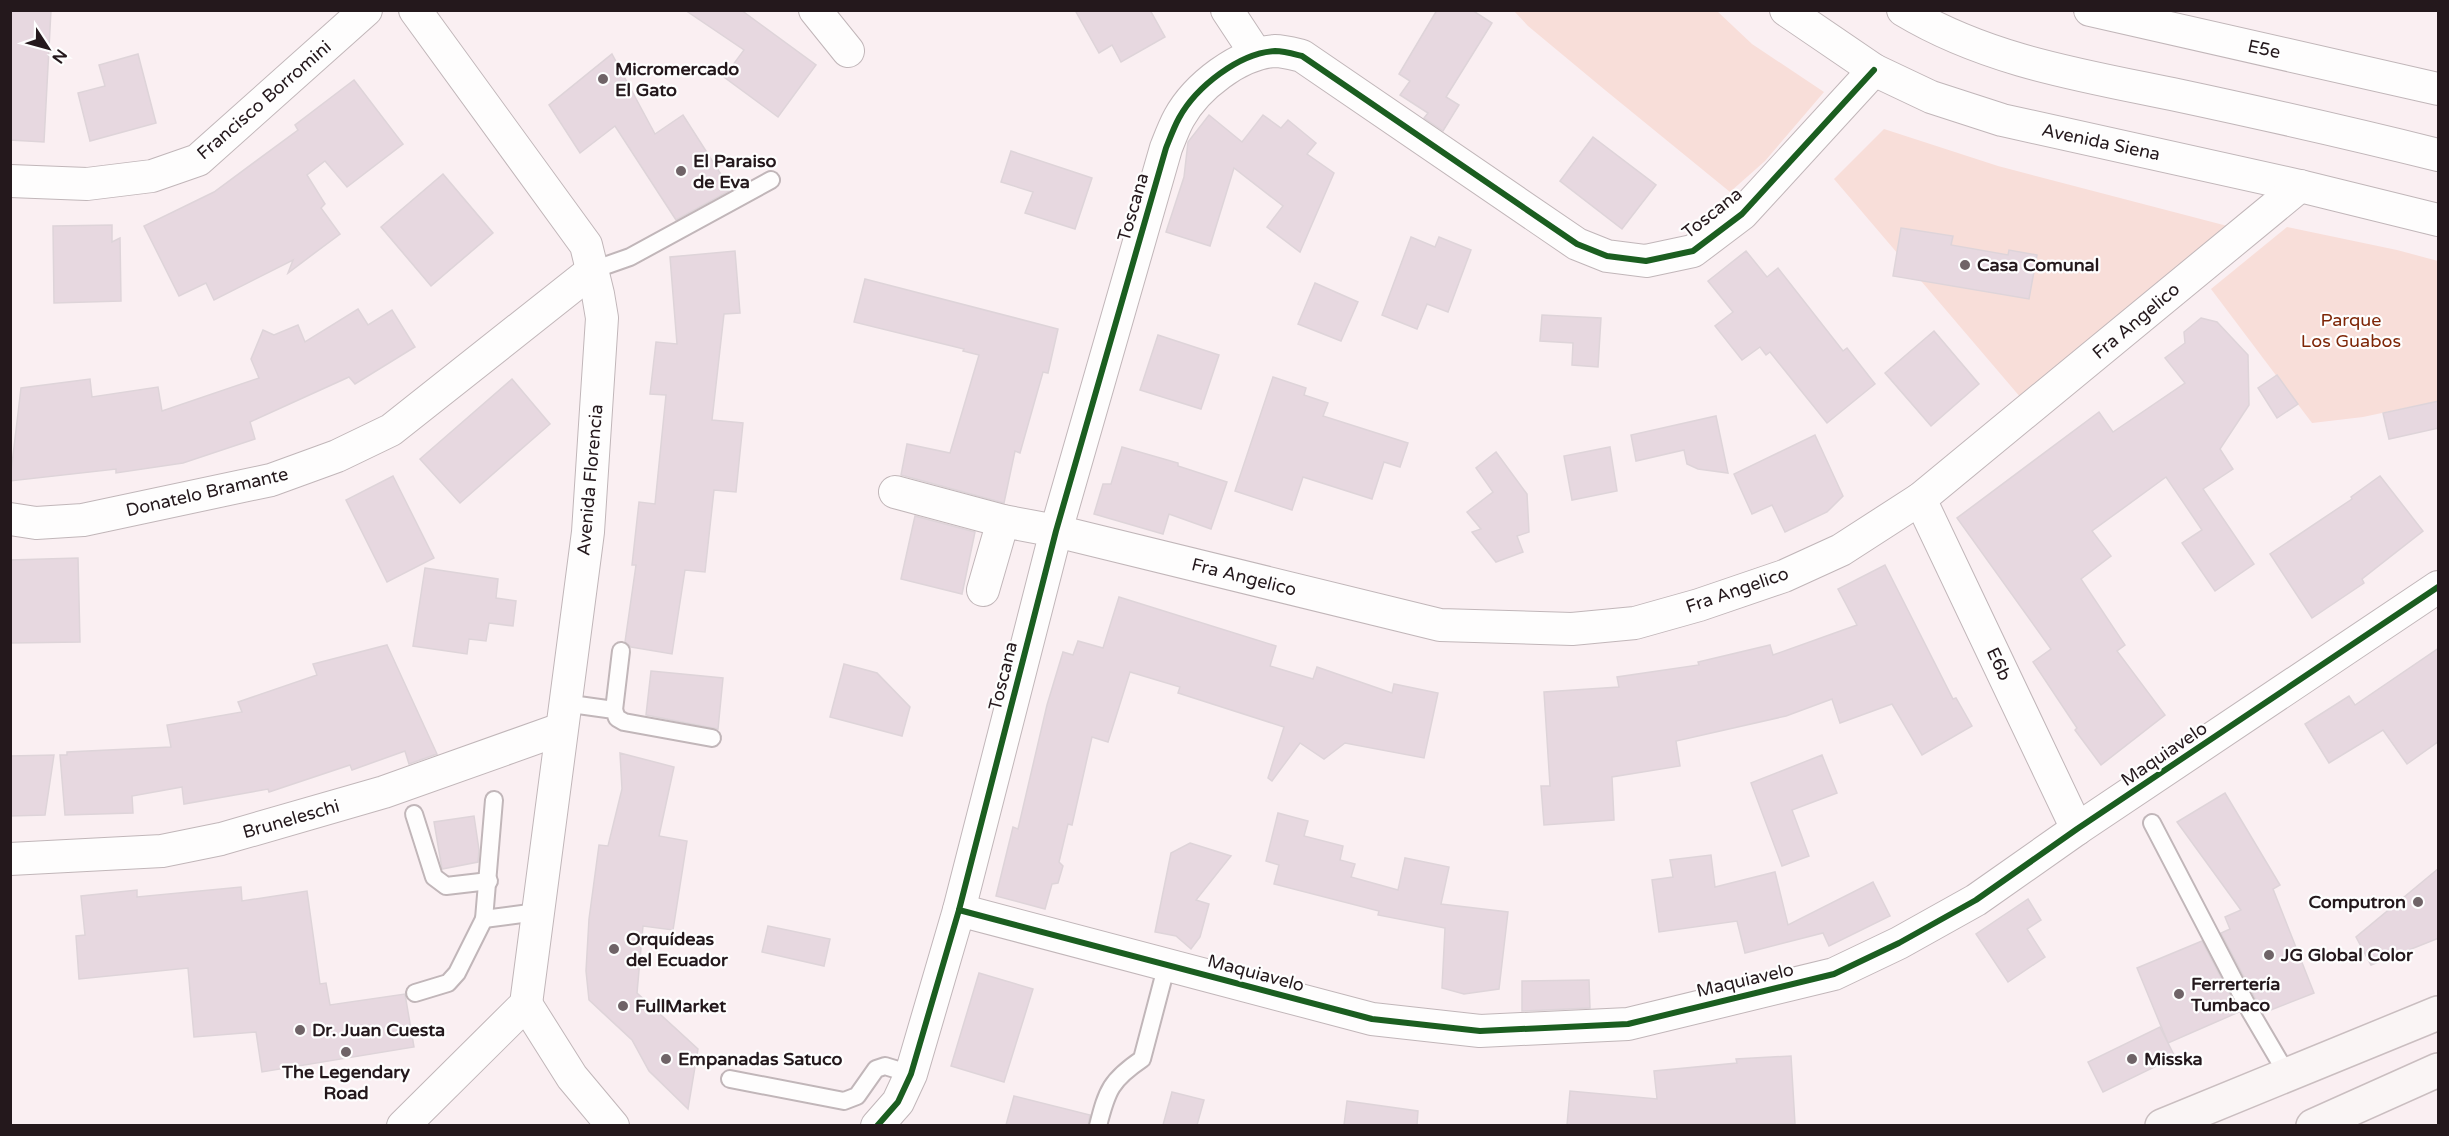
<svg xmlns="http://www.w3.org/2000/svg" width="2449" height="1136" viewBox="0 0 2449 1136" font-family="'Varela Round',sans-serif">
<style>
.green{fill:#f8ded9}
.building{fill:#e7d8e0;stroke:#ded4d9;stroke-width:1.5}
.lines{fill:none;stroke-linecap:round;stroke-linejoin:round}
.lane-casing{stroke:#c1b6b9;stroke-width:20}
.street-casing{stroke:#c1b6b9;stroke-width:34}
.primary-casing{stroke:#cabec0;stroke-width:36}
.lane{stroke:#fefdfd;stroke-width:16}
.street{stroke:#fefdfd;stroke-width:32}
.primary{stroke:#faf5f5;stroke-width:33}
.cycleway-casing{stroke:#fefefe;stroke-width:10}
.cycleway{stroke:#1b5e20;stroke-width:6}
.poi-dot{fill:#6f6367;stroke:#fefefe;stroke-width:2}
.labels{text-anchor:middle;stroke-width:4.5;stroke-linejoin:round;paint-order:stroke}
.street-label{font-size:18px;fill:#24181c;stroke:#fefefe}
.poi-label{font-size:18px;font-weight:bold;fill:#24181c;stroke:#fefefe;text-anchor:start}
.park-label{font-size:18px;fill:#7e2607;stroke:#fefefe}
</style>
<rect width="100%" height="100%" fill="#faeff2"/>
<g class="green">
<path d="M1514,11H1717L1752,44L1824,92L1765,161L1730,192L1605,90L1528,26Z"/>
<path d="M1884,129L1998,166L2235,228L2027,405L1834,179Z"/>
<path d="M2287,227L2397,250L2438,261V401L2363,417L2312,423L2211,289Z"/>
</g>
<g class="building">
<path d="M10,10H51L44,142L10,140Z"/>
<path d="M685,10H741L816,65L778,117L724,77L744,50Z"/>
<path d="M1075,10H1150L1165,37L1121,62L1112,45L1099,53Z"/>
<path d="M1437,10H1472L1492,23L1446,97L1459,105L1443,131L1424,118L1428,113L1400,95L1410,81L1399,74Z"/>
<path d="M138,54L156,123L90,141L78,93L105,86L99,65Z"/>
<path d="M612,54L655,134L683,115L731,190L676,220L615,126L580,153L549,105Z"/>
<path d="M354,80L403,144L347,187L325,161L307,175L325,204L321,208L340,234L288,273L293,260L214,300L206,283L179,296L144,226L214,192L298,130L295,125Z"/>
<path d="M1209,115L1242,142L1263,115L1281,128L1288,120L1316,143L1307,154L1334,173L1300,252L1267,227L1283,206L1234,168L1210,246L1166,232L1184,177L1188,142Z"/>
<path d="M1593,137L1656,185L1622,229L1560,181Z"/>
<path d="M1011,151L1092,178L1075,229L1025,213L1033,192L1001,182Z"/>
<path d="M443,174L493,233L431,286L381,227Z"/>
<path d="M112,225V242L120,238L121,301L54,303L53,226Z"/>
<path d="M1901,228L1953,236L1951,245L2008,255L2009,250L2037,255L2029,299L1893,276Z"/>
<path d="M1411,237L1435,247L1439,237L1471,250L1448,312L1427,304L1417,329L1382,315Z"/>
<path d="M735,251L740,313L724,314L712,420L743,423L736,492L714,490L705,572L685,570L672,654L631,647L625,642L636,565H632L639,502L655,504L666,395L650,394L656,342L677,344L670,257Z"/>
<path d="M1746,251L1767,277L1778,268L1843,351L1847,348L1875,384L1827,423L1770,352L1766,355L1760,347L1742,360L1715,326L1733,312L1708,281Z"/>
<path d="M865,279L1058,329L1048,373L1043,372L1020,453L1015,451L1004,503L901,475L907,444L950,453L979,355L963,351L964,349L854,322Z"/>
<path d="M1315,283L1358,302L1341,341L1298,324Z"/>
<path d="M358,309L368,325L392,310L415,347L355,384L349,377L250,422L255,439L183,463L116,473V469L10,481L21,388L90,379L92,397L158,387L162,411L259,378L251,359L263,330L274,335L298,325L305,342Z"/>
<path d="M1542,315L1601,318L1598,367L1572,365L1573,343L1540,341Z"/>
<path d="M2201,318L2217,322L2248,355L2249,405L2220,449L2233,469L2203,489L2254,564L2215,591L2182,543L2202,530L2166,477L2092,531L2111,556L2081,579L2125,645L2117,651L2165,715L2101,765L2075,730L2077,728L2033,662L2051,649L1957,518L2099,412L2113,432L2185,383L2165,358L2185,343L2184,332Z"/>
<path d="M1934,331L1979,384L1931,426L1885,373Z"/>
<path d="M1158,335L1219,355L1201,409L1140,390Z"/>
<path d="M2277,375L2298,404L2277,418L2258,388Z"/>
<path d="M1273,377L1306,388L1304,395L1328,403L1323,416L1408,443L1400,467L1384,462L1372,499L1303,477L1292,510L1235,491Z"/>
<path d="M512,379L550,424L460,503L420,459Z"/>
<path d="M2439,401V428L2389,439L2383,413Z"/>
<path d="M1716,416L1728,473L1698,469L1687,464L1684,450L1636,461L1631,435Z"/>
<path d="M1815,435L1843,496L1827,512L1785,532L1772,505L1752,514L1734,474Z"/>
<path d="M1122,447L1178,463V466L1227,482L1211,529L1169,514L1163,534L1094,514L1103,484H1111Z"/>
<path d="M1610,447L1617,491L1572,500L1564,456Z"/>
<path d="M1496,452L1527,494L1529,532L1517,536L1523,552L1496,562L1472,532L1481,529L1467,512L1493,492L1476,468Z"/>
<path d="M393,476L434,558L387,582L346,500Z"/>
<path d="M2380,476L2423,531L2362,579L2364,583L2312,618L2270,554L2352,499L2351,497Z"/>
<path d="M915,516L975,532L962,594L901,579Z"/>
<path d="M78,558L80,642L11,643L10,560Z"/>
<path d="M1885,565L1953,699L1956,698L1972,726L1922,755L1892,704L1840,723L1832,699L1786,716L1676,741L1680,766L1612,777L1614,820L1544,825L1541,786H1550L1544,692L1619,687L1617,677L1699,665L1698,662L1770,645L1773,655L1857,625L1838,589Z"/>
<path d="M425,568L498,579L496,598L516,601L513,626L489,623L486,641L469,639L467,654L413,646Z"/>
<path d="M1119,597L1276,646L1270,666L1313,679L1317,667L1392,693L1394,684L1438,693L1424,758L1345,743L1324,759L1300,743L1272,781L1268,778L1284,727L1178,693L1180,687L1130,672L1108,742L1092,737L1072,825L1068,824L1059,862L1063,866L1058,883L1052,884L1045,909L996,896L1013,827L1018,829L1047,705L1063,652L1073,655L1078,641L1103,648Z"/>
<path d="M387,645L437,754L409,764L405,751L352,770L350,765L269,792L268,789L184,804L182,787L132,796L133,813L65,815L60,755H67V752L171,747L167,725L242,712L238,702L317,675L313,664Z"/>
<path d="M2439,648V741L2407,764L2383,730L2329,763L2305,724L2349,696L2355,705Z"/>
<path d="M844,664L877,673L910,707L902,736L830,717Z"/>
<path d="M651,671L723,678L718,729L646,715Z"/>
<path d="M620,753L674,767L659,836L687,841L673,930L643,926L637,993L698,1049L688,1109L649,1071L632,1040L589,1000L586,971L589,919L599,845L608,846L622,789Z"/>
<path d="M54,755L45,815L10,816V756Z"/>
<path d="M1822,755L1837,793L1792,810L1809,856L1782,866L1751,783Z"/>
<path d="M2225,793L2280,885L2273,889L2314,993L2263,1013L2221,933L2230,929L2225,917L2241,910L2177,822Z"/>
<path d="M1278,813L1308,821L1304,836L1343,846L1340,860L1355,864L1351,877L1398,890L1405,858L1449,867L1441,904L1508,912L1499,989L1464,994L1442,988L1445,928L1378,915L1379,911L1274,884L1279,865L1266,861Z"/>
<path d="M474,816L479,850L478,862L442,869L434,822Z"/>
<path d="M1190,843L1231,856L1196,900L1209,904L1200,937L1191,949L1176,936L1155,932L1171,853Z"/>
<path d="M1711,855L1715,887L1775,872L1788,925L1873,882L1890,916L1829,946L1823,933L1745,953L1737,921L1659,932L1652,880L1673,877L1670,860Z"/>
<path d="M2439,868V938L2371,965L2356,937Z"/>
<path d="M241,887L242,901L307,891L320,984L326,983L330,1005L405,994L414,1047L262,1072L256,1032L194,1037L188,968L79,979L76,936L85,935L81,896L137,890V897Z"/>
<path d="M2028,899L2041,920L2027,929L2045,957L2008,982L1976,934Z"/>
<path d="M768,926L830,939L824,966L762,952Z"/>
<path d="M2202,941L2239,1012L2168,1043L2137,968Z"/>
<path d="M979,973L1033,989L1004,1082L951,1066Z"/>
<path d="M1589,980L1590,1008L1522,1011V981Z"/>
<path d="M2160,1027L2175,1057L2103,1092L2088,1062Z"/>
<path d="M1791,1056L1795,1124L1567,1125L1570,1091L1657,1099L1654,1071L1737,1063L1736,1059Z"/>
<path d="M1172,1092L1204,1100L1197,1125H1163Z"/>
<path d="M1014,1096L1090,1115L1088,1125H1006Z"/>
<path d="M1347,1101L1418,1111L1417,1125H1344Z"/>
</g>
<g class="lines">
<defs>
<g id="lane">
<path d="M593,270L630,257L771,180"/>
<path d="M564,703L614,710L617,718L624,722L712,738"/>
<path d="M614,710L621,651"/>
<path d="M494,800L484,919L537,912"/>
<path d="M414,814L434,877L446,886L489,881"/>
<path d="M2152,823L2250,1011L2287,1074"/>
<path d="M415,993L448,983L457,973L484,919"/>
<path d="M730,1079L844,1101L857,1096L876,1069L885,1066L911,1074"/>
<path d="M1098,1126C1107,1090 1111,1080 1142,1059L1167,964"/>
</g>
<g id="street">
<path d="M815,10L848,51"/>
<path d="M1227,10L1256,54"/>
<path d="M1786,10L1874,70L1931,97L2002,120L2300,186L2438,220"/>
<path d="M1903,10C1986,60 2079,75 2172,94C2261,113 2350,133 2438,155"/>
<path d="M2090,10L2438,89"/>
<path d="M10,181L87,184L152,176L198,160L366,10"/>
<path d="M895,492L1003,521L1056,531L1440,625L1572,629L1635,623L1699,605L1784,576L1841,550L1920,499L2300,186"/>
<path d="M1920,499L2077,829"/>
<path d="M10,519L36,523L83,520L271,480L337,456L391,430L593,270"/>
<path d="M983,590L1003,521"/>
<path d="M10,859L162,851L221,839L384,792L561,729"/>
<path d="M959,910L1372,1019L1480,1031L1628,1024L1834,974L1899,943L1976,900L2077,829L2438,587"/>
<path d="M526,1004L572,1077L613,1126"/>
<path d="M403,1126L526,1004L588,532L602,318L598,294L586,245L415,10"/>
<path d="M877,1126L898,1102L911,1074L959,910L1056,531L1166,148C1170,138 1174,127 1179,118C1196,87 1239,53 1275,51C1284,51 1294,54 1302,56L1577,244L1607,256L1646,261L1693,251L1742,214L1874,70"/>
</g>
<g id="primary">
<path d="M2162,1126L2438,1013"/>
<path d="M2313,1126L2438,1070"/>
</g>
</defs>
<use href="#lane" class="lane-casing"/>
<use href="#street" class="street-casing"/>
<use href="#primary" class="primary-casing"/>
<use href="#lane" class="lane"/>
<use href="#street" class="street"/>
<use href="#primary" class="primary"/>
<defs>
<g id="cycleway">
<path d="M959,910L1372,1019L1480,1031L1628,1024L1834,974L1899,943L1976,900L2077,829L2438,587"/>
<path d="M877,1126L898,1102L911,1074L959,910L1056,531L1166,148C1170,138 1174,127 1179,118C1196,87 1239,53 1275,51C1284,51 1294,54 1302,56L1577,244L1607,256L1646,261L1693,251L1742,214L1874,70"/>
</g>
</defs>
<use href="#cycleway" class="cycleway-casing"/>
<use href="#cycleway" class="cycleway"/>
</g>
<g class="poi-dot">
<circle cx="603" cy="79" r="6"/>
<circle cx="681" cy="171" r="6"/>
<circle cx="1965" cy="265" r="6"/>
<circle cx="2418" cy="902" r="6"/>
<circle cx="614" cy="949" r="6"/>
<circle cx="2269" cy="955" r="6"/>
<circle cx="2179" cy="994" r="6"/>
<circle cx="623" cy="1006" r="6"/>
<circle cx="300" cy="1030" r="6"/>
<circle cx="346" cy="1052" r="6"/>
<circle cx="666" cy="1059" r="6"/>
<circle cx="2132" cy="1059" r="6"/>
</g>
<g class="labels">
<g class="street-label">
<text transform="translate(2264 49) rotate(12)" y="6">E5e</text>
<text transform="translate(264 100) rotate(-41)" y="6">Francisco Borromini</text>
<text transform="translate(2101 142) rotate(12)" y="6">Avenida Siena</text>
<text transform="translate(1133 207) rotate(-74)" y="6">Toscana</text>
<text transform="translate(1712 213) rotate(-38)" y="6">Toscana</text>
<text transform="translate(2136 321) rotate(-40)" y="6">Fra Angelico</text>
<text transform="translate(590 480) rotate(-85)" y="6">Avenida Florencia</text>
<text transform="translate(207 492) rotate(-13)" y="6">Donatelo Bramante</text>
<text transform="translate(1244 577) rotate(14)" y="6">Fra Angelico</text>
<text transform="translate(1737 590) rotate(-19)" y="6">Fra Angelico</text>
<text transform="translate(1999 664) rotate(65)" y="6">E6b</text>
<text transform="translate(1003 676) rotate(-76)" y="6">Toscana</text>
<text transform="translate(2164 754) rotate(-34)" y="6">Maquiavelo</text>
<text transform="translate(291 819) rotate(-16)" y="6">Bruneleschi</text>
<text transform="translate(1256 973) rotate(15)" y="6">Maquiavelo</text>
<text transform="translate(1745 980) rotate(-13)" y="6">Maquiavelo</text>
</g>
<g class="poi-label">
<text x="615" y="75">Micromercado<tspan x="615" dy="21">El Gato</tspan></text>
<text x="693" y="167">El Paraiso<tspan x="693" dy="21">de Eva</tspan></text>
<text x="1977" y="271">Casa Comunal</text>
<text x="2406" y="908" text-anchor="end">Computron</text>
<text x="626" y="945">Orquídeas<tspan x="626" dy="21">del Ecuador</tspan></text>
<text x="2281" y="961">JG Global Color</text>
<text x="2191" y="990">Ferrertería<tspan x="2191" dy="21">Tumbaco</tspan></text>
<text x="635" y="1012">FullMarket</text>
<text x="312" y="1036">Dr. Juan Cuesta</text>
<text x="678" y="1065">Empanadas Satuco</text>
<text x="2144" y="1065">Misska</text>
<text x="346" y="1078" text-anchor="middle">The Legendary<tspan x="346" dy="21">Road</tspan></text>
</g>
<g class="park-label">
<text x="2351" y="326">Parque<tspan x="2351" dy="21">Los Guabos</tspan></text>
</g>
</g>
<rect width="2449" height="1136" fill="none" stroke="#24181c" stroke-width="24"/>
<g transform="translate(48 48) rotate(126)" stroke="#fefefe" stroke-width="4.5" paint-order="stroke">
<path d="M0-4.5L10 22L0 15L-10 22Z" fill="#24181c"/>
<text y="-9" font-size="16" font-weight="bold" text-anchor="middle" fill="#24181c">N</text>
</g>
</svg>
